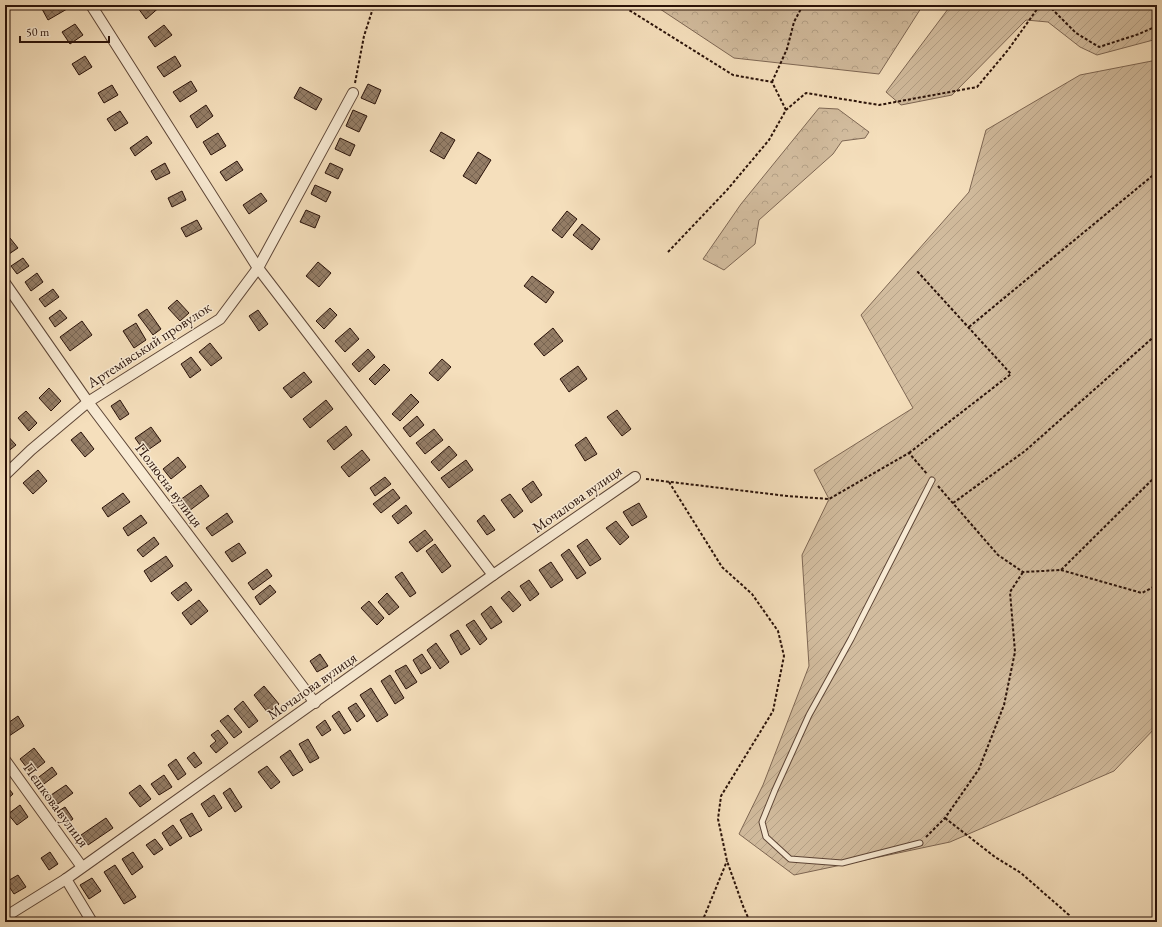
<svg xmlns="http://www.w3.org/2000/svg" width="1162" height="927" viewBox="0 0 1162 927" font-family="'EB Garamond',serif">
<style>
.forest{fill:url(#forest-crowns);stroke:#7e6754}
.garden{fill:url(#garden-furrows);stroke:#7e6754}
.building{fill:url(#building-cross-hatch);stroke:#2a1209}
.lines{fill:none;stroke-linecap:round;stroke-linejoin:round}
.lane-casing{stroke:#5d4536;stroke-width:7}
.street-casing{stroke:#5d4536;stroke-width:12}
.path{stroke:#2a1209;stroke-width:2;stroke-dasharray:3 2;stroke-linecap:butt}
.lane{stroke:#f8ead3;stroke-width:5}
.street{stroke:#f8ead3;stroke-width:10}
.labels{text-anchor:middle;stroke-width:3;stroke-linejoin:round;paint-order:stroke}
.street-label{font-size:15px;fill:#2a1209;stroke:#f8ead3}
</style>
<defs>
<pattern id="forest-crowns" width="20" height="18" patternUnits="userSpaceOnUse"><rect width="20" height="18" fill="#d2bc9e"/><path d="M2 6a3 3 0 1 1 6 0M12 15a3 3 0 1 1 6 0" fill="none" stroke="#b4a187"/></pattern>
<pattern id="garden-furrows" width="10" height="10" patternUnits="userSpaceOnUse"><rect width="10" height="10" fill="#d2bc9e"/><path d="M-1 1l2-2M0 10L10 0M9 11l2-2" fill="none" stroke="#b4a187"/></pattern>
<pattern id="building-cross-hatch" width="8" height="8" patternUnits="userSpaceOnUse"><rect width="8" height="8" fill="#947d66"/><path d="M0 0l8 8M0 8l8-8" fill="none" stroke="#796552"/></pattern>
</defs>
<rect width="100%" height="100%" fill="#f5dfbc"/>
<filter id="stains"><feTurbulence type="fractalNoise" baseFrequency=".005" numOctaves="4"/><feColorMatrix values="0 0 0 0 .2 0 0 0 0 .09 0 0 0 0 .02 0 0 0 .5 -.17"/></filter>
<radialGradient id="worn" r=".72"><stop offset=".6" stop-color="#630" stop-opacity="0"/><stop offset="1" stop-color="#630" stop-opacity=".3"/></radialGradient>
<g class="forest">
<path d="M654,5H923L879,74L734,58Z"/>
<path d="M819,108L838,109L869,132L865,138L842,141L833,154L759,220L755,244L724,270L703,259L741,204Z"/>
</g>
<g class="garden">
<path d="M951,5H1157V39L1097,55L1080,47L1048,22L1026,20L952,95L901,105L886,92Z"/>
<path d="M1157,60V726L1114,771L950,842L794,875L739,834L763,785L809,666L802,555L829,499L814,470L913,408L861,315L969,192L986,130L1080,75Z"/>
</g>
<g class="building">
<path d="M48,5H64L67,9L48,20L42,9Z"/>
<path d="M142,5H162L146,19L138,8Z"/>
<path d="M75,24L83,35L70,44L62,32Z"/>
<path d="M164,25L172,35L155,47L148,37Z"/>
<path d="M85,56L92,67L79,75L72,64Z"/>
<path d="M175,56L181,66L164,77L157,67Z"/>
<path d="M191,81L197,91L180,102L173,92Z"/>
<path d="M368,84L381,90L375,104L361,98Z"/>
<path d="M112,85L118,95L104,103L98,93Z"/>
<path d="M300,87L322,99L316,110L294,98Z"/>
<path d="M206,105L213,116L197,128L190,116Z"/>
<path d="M353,110L367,116L359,132L346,126Z"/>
<path d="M120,111L128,123L115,131L107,119Z"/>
<path d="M441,132L455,140L444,159L430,151Z"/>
<path d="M218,133L226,146L211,155L203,142Z"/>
<path d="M147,136L152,143L135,156L130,148Z"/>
<path d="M340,138L355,145L350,156L335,149Z"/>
<path d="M478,152L491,160L476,184L463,176Z"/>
<path d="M237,161L243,170L226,181L220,172Z"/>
<path d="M165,163L170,173L156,180L151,171Z"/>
<path d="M330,163L343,169L338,179L325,173Z"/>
<path d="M315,185L331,192L326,202L311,194Z"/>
<path d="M182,191L186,200L172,207L168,198Z"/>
<path d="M261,193L267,201L249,214L243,205Z"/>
<path d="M306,210L320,216L315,228L300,222Z"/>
<path d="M567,211L577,219L562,238L552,230Z"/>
<path d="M197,220L202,229L186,237L181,228Z"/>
<path d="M582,224L600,239L592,250L573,235Z"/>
<path d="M10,238L18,248L6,256L5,254V242Z"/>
<path d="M23,258L29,266L17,274L11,266Z"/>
<path d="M318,262L331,273L319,287L306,276Z"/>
<path d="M37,273L43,282L31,291L25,282Z"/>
<path d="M532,276L554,292L546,303L524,286Z"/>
<path d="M53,289L59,297L45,307L39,299Z"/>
<path d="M177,300L189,313L180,321L168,308Z"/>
<path d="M330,308L337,315L324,329L316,321Z"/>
<path d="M147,309L161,329L153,335L138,315Z"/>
<path d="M60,310L67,318L55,327L49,318Z"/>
<path d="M258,310L268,324L259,331L249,316Z"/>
<path d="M82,321L92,335L70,351L60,337Z"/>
<path d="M136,323L146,340L134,348L123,331Z"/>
<path d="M350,328L359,339L345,352L335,341Z"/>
<path d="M553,328L563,341L544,356L534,344Z"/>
<path d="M210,343L222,358L211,366L199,352Z"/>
<path d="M368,349L375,357L359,372L352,364Z"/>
<path d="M191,357L201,370L190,378L181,364Z"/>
<path d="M442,359L451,367L438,381L429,373Z"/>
<path d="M384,364L390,370L375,385L369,379Z"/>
<path d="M578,366L587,379L569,392L560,379Z"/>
<path d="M304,372L312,382L291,398L283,388Z"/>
<path d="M49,388L61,401L51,411L39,398Z"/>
<path d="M411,394L419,402L400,421L392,414Z"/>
<path d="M120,400L129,414L120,420L111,406Z"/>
<path d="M326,400L333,409L310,428L303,419Z"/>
<path d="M617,410L631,429L622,436L607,417Z"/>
<path d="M26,411L37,423L29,431L18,418Z"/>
<path d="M417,416L424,425L410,437L403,428Z"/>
<path d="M346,426L352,435L334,450L327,441Z"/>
<path d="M151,427L161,441L145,452L135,438Z"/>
<path d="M434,429L443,440L425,454L416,443Z"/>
<path d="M81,432L94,449L85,457L71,440Z"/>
<path d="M5,433L16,445L6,453L5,452Z"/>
<path d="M586,437L597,454L585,461L575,445Z"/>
<path d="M449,446L457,455L439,471L431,462Z"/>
<path d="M362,450L370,460L349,477L341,467Z"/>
<path d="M178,457L186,467L171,479L163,469Z"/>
<path d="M466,460L473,470L449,488L441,478Z"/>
<path d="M38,470L47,481L33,494L23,483Z"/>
<path d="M385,477L391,484L375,496L370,488Z"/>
<path d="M533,481L542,495L531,503L522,489Z"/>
<path d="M201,485L209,496L189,511L180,500Z"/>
<path d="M393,489L400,498L381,513L373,504Z"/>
<path d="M123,493L130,502L108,517L102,508Z"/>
<path d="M510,494L523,511L514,518L501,500Z"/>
<path d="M639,503L647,517L632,526L623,512Z"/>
<path d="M406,505L412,513L398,524L392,516Z"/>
<path d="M227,513L233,522L212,536L206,528Z"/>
<path d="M141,515L147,523L128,536L123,528Z"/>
<path d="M484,515L495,530L487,535L477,521Z"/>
<path d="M616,521L629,537L620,545L606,528Z"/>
<path d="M425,530L433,540L417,552L409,542Z"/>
<path d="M154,537L159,544L143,557L137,550Z"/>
<path d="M587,539L601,559L590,566L577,546Z"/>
<path d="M239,543L246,553L232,562L225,552Z"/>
<path d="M435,544L451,566L442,573L426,551Z"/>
<path d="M569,549L586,573L577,579L561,555Z"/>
<path d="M166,556L173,566L151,582L144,571Z"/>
<path d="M551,562L563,580L551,588L539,570Z"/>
<path d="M267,569L272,576L253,590L248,583Z"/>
<path d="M402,572L416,593L410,597L395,577Z"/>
<path d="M529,580L539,594L530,601L520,586Z"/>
<path d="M186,582L192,590L178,601L171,593Z"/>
<path d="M270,585L276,592L260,605L255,597Z"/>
<path d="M509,591L521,605L513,612L501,598Z"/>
<path d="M387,593L399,607L389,615L378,602Z"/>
<path d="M199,600L208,611L191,625L182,613Z"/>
<path d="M369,601L384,618L377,625L361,608Z"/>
<path d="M491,606L502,622L491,629L481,614Z"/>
<path d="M474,620L487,639L480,645L466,625Z"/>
<path d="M458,630L470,649L461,655L450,635Z"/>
<path d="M436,643L449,662L440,669L427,650Z"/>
<path d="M320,654L328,666L317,672L310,661Z"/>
<path d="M422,654L431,668L421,674L413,660Z"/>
<path d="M406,665L417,682L406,689L395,671Z"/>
<path d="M390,675L404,698L395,704L381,681Z"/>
<path d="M264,686L279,704L268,713L254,695Z"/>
<path d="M371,688L388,715L377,722L360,695Z"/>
<path d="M243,701L258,721L249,728L234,709Z"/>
<path d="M356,703L365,716L357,722L348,708Z"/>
<path d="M339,711L351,730L344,734L332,716Z"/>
<path d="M228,715L242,732L234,738L220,721Z"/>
<path d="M18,716L24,726L6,738L5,725Z"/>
<path d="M325,720L331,730L322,736L316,727Z"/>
<path d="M218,730L228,743L216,753L210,746L216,741L211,735Z"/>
<path d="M308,739L319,758L310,763L299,744Z"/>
<path d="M34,748L45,762L31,773L20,759Z"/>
<path d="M290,750L303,770L293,776L280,757Z"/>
<path d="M194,752L202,763L195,768L187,758Z"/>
<path d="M176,759L186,774L178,780L168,765Z"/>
<path d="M267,766L280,782L271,789L258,772Z"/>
<path d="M52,767L57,774L40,787L35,780Z"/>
<path d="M164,775L172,787L159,795L151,784Z"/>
<path d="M6,785L13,794L5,801V786Z"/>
<path d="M66,785L73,793L55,806L48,797Z"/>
<path d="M140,785L151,799L140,807L129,793Z"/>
<path d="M230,788L242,807L235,812L223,793Z"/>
<path d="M214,795L222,808L209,817L201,804Z"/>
<path d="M20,805L28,817L17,825L8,814Z"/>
<path d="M65,807L73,819L66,824L57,812Z"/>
<path d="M192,813L202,830L190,837L180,820Z"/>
<path d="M106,818L113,828L88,845L81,835Z"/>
<path d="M173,825L182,838L170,846L162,833Z"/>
<path d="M155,839L163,849L154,855L146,845Z"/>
<path d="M50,852L58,864L49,870L41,858Z"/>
<path d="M133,852L143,867L132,875L122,859Z"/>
<path d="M115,865L136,897L124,904L104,872Z"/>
<path d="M18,875L26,887L14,894L6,882Z"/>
<path d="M92,878L101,891L89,899L80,885Z"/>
</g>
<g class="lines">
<defs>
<path id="lane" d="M920,843L842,863L790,859L766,837L762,822L775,790L809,715L851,639L932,480"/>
<g id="street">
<path d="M91,5L258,268L493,575"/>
<path d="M5,283L88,402L315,703"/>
<path d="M5,475L31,450L88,402L220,319L258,268L353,93"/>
<path d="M5,760L82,867"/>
<path d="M66,879L92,922"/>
<path d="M5,917L66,879L493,575L635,477"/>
</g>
</defs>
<use href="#lane" class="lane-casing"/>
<use href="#street" class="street-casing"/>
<g class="path">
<path d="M621,5L733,75L772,82L786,110"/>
<path d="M1048,5L1076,33L1099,47L1139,34L1157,26"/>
<path d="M772,82L787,49L794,22L803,5"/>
<path d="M355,83L364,36L374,5"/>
<path d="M668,252L727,190L769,140L786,110L806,93L879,105L977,87L1008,50L1040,5"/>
<path d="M969,327L1157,172"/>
<path d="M909,453L1011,374L917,271"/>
<path d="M646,479L787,496L829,499L909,453L927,474"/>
<path d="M669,482L722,567L752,594L778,631L784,656L773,711L721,796L718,819L727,861L743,906L750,922"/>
<path d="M938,486L998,555L1023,572L1061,570L1157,475"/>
<path d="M953,503L1025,451L1157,334"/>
<path d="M1061,570L1142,593L1157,585"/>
<path d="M945,818L995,857L1021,873L1069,915L1071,922"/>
<path d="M926,837L945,818L979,769L1004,705L1015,652L1010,592L1023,572"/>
<path d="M702,922L727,861"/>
</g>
<use href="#lane" class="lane"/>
<use href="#street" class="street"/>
</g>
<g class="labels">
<g class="street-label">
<text transform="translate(149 345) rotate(-33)" y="5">Артемівський провулок</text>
<text transform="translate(169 485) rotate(53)" y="5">Полюсна вулиця</text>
<text transform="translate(577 499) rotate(-35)" y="5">Мочалова вулиця</text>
<text transform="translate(312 686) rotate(-35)" y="5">Мочалова вулиця</text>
<text transform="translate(56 805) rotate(54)" y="5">Пєшкова вулиця</text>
</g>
</g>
<rect width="1162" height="927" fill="none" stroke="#f5dfbc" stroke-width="20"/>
<rect x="6" y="6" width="1150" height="915" fill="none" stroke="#2a1209" stroke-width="2"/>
<rect x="10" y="10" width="1142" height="907" fill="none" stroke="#2a1209"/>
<path d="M20 36v6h89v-6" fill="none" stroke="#2a1209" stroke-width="2"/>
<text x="26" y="36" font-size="12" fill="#2a1209" stroke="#f8ead3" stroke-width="3" paint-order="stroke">50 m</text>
<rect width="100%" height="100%" filter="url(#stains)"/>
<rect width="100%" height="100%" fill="url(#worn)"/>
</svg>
